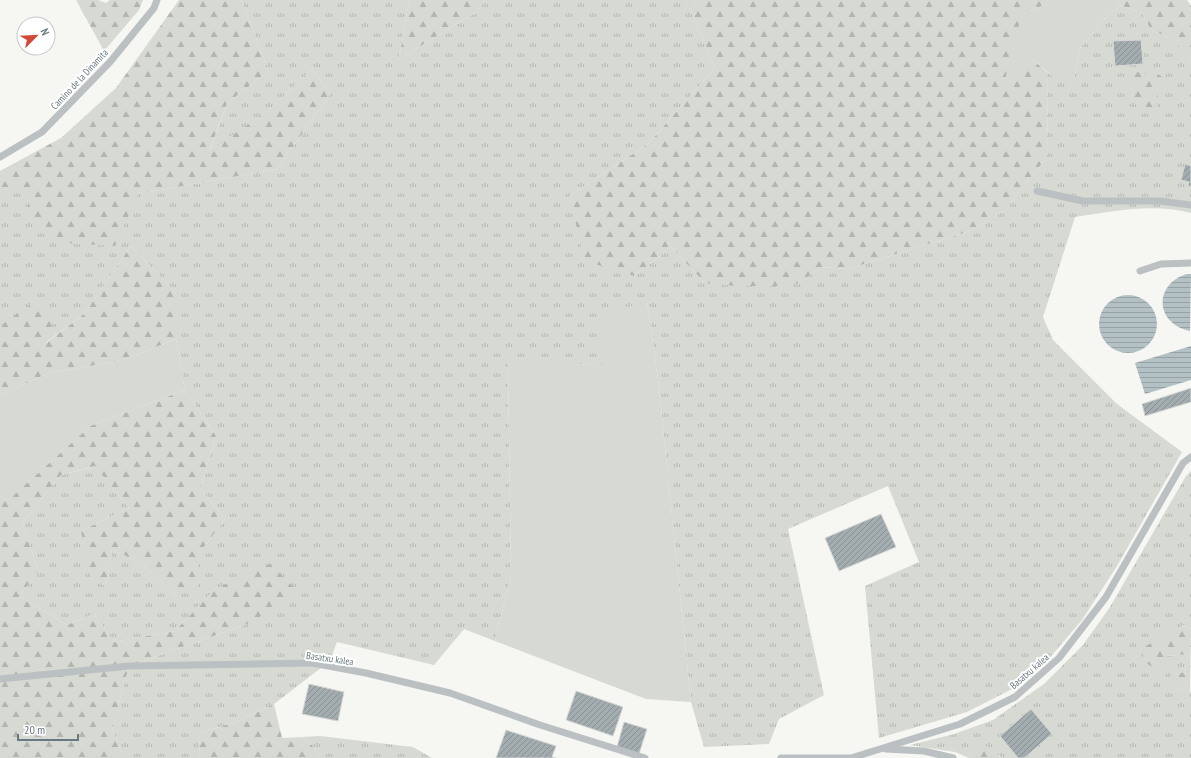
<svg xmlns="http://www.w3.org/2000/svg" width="1191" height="758" viewBox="0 0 1191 758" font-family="'PT Sans Narrow',sans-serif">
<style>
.grass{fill:url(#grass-tufts);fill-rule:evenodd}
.forest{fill:url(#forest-firs)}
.garden{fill:#d6dad3}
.water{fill:url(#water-rules)}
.building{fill:url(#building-hatch);stroke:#d7d7d6}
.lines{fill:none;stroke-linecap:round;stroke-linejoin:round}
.minor{stroke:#bbc0c2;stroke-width:7}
.labels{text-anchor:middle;stroke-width:4;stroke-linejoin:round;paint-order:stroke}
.street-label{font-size:10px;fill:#687981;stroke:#fff}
</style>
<defs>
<pattern id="grass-tufts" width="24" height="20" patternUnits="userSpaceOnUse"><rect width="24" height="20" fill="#d6dad3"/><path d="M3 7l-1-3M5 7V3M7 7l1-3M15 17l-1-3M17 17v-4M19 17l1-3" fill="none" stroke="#b1b6b1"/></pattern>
<pattern id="forest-firs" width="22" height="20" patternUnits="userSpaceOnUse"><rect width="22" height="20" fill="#d6dad3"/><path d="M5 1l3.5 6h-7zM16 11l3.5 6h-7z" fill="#b1b6b1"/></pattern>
<pattern id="water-rules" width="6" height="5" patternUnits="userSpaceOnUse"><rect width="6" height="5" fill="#b4c1c4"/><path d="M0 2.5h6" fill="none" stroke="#96a2a5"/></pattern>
<pattern id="building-hatch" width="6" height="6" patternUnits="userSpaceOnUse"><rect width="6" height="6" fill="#a3acaf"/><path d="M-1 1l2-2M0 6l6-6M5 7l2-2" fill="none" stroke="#899194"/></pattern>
</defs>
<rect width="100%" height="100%" fill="#f6f6f3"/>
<g class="grass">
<path d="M241,0H409L399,59L475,13L485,0H687L715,68L648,144L569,196L634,276L671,247L705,283H798L823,267L848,269L970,231L1004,211L1048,156L1047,72L1060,81L1074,80L1080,48L1111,12L1122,6L1142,13L1151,30C1169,36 1182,45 1191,61V213C1152,203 1114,211 1075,217L1043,317L1053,340L1117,404L1182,452L1117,566L1082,620L1046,662L1012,689L967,712L879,738L865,586L919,562L888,486L788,529L824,695L779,719L769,744L704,747L691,702L658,379L647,302L604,365L508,363L511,576L495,641L464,629L434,665L337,642L330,661L274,704L239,721L200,733L199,758H124L112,729L129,666L247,624L215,589L175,631L114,642L94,614L67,625L19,596L39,571L22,523L61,475L96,466L129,508L81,531L106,586L112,549L144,565L176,596L198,555L225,519L200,488L216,436L185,390L176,339V293L131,246L84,314L45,343L0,326V190L32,186L138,194L277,169L330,94L312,69L267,112L210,151L227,103L269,71ZM1125,72C1145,71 1151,78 1166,91H1158L1131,101L1133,93Z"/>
<path d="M1191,471V629L1184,625L1142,649L1167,656L1188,654L1184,672L1171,675L1176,688L1191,692V758H1001L1000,756L974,750L971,758H969L955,752L910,745L954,734L993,720L1044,684L1083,645L1110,607L1186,476Z"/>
<path d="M320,736L413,747L432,758H319L313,746L302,737Z"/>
</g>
<g class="forest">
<path d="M76,0H98L106,3L110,0H143L139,10L104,51Z"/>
<path d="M179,0H241L269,71L227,103L210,150L267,112L312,69L330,94L277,169L138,194L115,246L64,243L26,217L32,187L0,190V171L61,138L116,88Z"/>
<path d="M409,0H485L475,13L399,59Z"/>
<path d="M687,0H1048L1046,4L1022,15L1006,79L1033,60L1047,72L1048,156L1004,211L970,231L848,269L823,267L798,283L777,286H737L705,283L671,247L634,276L585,261L569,196L648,144L715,68Z"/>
<path d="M1117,0H1187L1191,6V61C1181,45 1169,36 1151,30L1142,13L1122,6Z"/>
<path d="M1153,71L1164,78L1166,91H1158L1157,114L1145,111L1131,101L1133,93L1124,72H1137L1146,74Z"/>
<path d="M131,246L176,293V339L121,361L49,373L0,395V326L37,300L56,314L46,343L84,314Z"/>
<path d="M185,390L216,436L200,488L225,519L198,555V587L176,596L144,565L112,549L106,587L90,576L81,531L129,508L95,466L61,475L22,523L39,571L19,596L67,625L94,614L114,642L175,631L215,589L270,564L300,593L247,624L129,666L112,729L124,758H0V497L8,500L90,426Z"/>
<path d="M1184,625L1191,629L1190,692L1176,688L1170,675L1184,672L1188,654L1167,656L1158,670L1144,662L1142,648Z"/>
<path d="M274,704L282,738L302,737L313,746L319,758H199L200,733L239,721Z"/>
<path d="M987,746L1001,758H971L973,750Z"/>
</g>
<g class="garden">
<path d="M1048,0H1117L1122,6L1111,12L1080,48L1074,80L1060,82L1033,60L1006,80L1007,62L1022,15L1046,4Z"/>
<path d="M647,302L658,379L691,702L646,699L495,641L511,576L508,362L603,365L599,314Z"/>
<path d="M176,339L185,390L90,426L8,500L0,497V395L49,373L121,361Z"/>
</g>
<g class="water">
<path d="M1187,274H1191L1190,331C1155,324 1153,284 1187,274Z"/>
<circle cx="1128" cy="324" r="29"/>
<path d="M1191,346V380L1145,394L1135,363Z"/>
</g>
<g class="building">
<path d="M1141,40L1143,64L1115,66L1113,41Z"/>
<path d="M1185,164L1191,166V187L1188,186L1189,182L1181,180Z"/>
<path d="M1191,388V402L1145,416L1142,404Z"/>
<path d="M881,514L896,547L839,571L825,538Z"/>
<path d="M309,684L344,692L338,721L302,714Z"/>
<path d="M576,691L623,707L613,736L566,720Z"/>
<path d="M1031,709L1052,734L1024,758H1018L1000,736Z"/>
<path d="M624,722L647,729L639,754L617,747Z"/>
<path d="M506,730L556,746L552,757L556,758H496Z"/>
</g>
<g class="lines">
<g class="minor">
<path d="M0,157L42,132L110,62L154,8L157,0"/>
<path d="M1037,191L1083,201H1160L1191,205"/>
<path d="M1140,271L1161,264L1191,263"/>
<path d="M0,679L129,666L312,663L366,673L450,693L540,725L645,758"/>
<path d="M886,749L924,751L953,758"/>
<path d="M781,758H851L960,724L1015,697L1059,658L1106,597L1183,463L1191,457"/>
</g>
</g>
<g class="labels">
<g class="street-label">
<text transform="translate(79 79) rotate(-47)" y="4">Camino de la Dinamita</text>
<text transform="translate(330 658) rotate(8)" y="4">Basatxu kalea</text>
<text transform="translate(1029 671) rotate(-41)" y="4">Basatxu kalea</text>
</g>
</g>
<g transform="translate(36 36) rotate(66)"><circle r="19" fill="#ffffff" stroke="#c3c9cd"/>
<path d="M0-3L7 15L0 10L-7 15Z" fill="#d24937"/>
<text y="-6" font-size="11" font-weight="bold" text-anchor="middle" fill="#687981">N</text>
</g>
<path d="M18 734v6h60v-6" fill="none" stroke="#687981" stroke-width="2"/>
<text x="24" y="734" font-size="12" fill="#687981" stroke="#ffffff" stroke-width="3" paint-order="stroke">20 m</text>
</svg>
